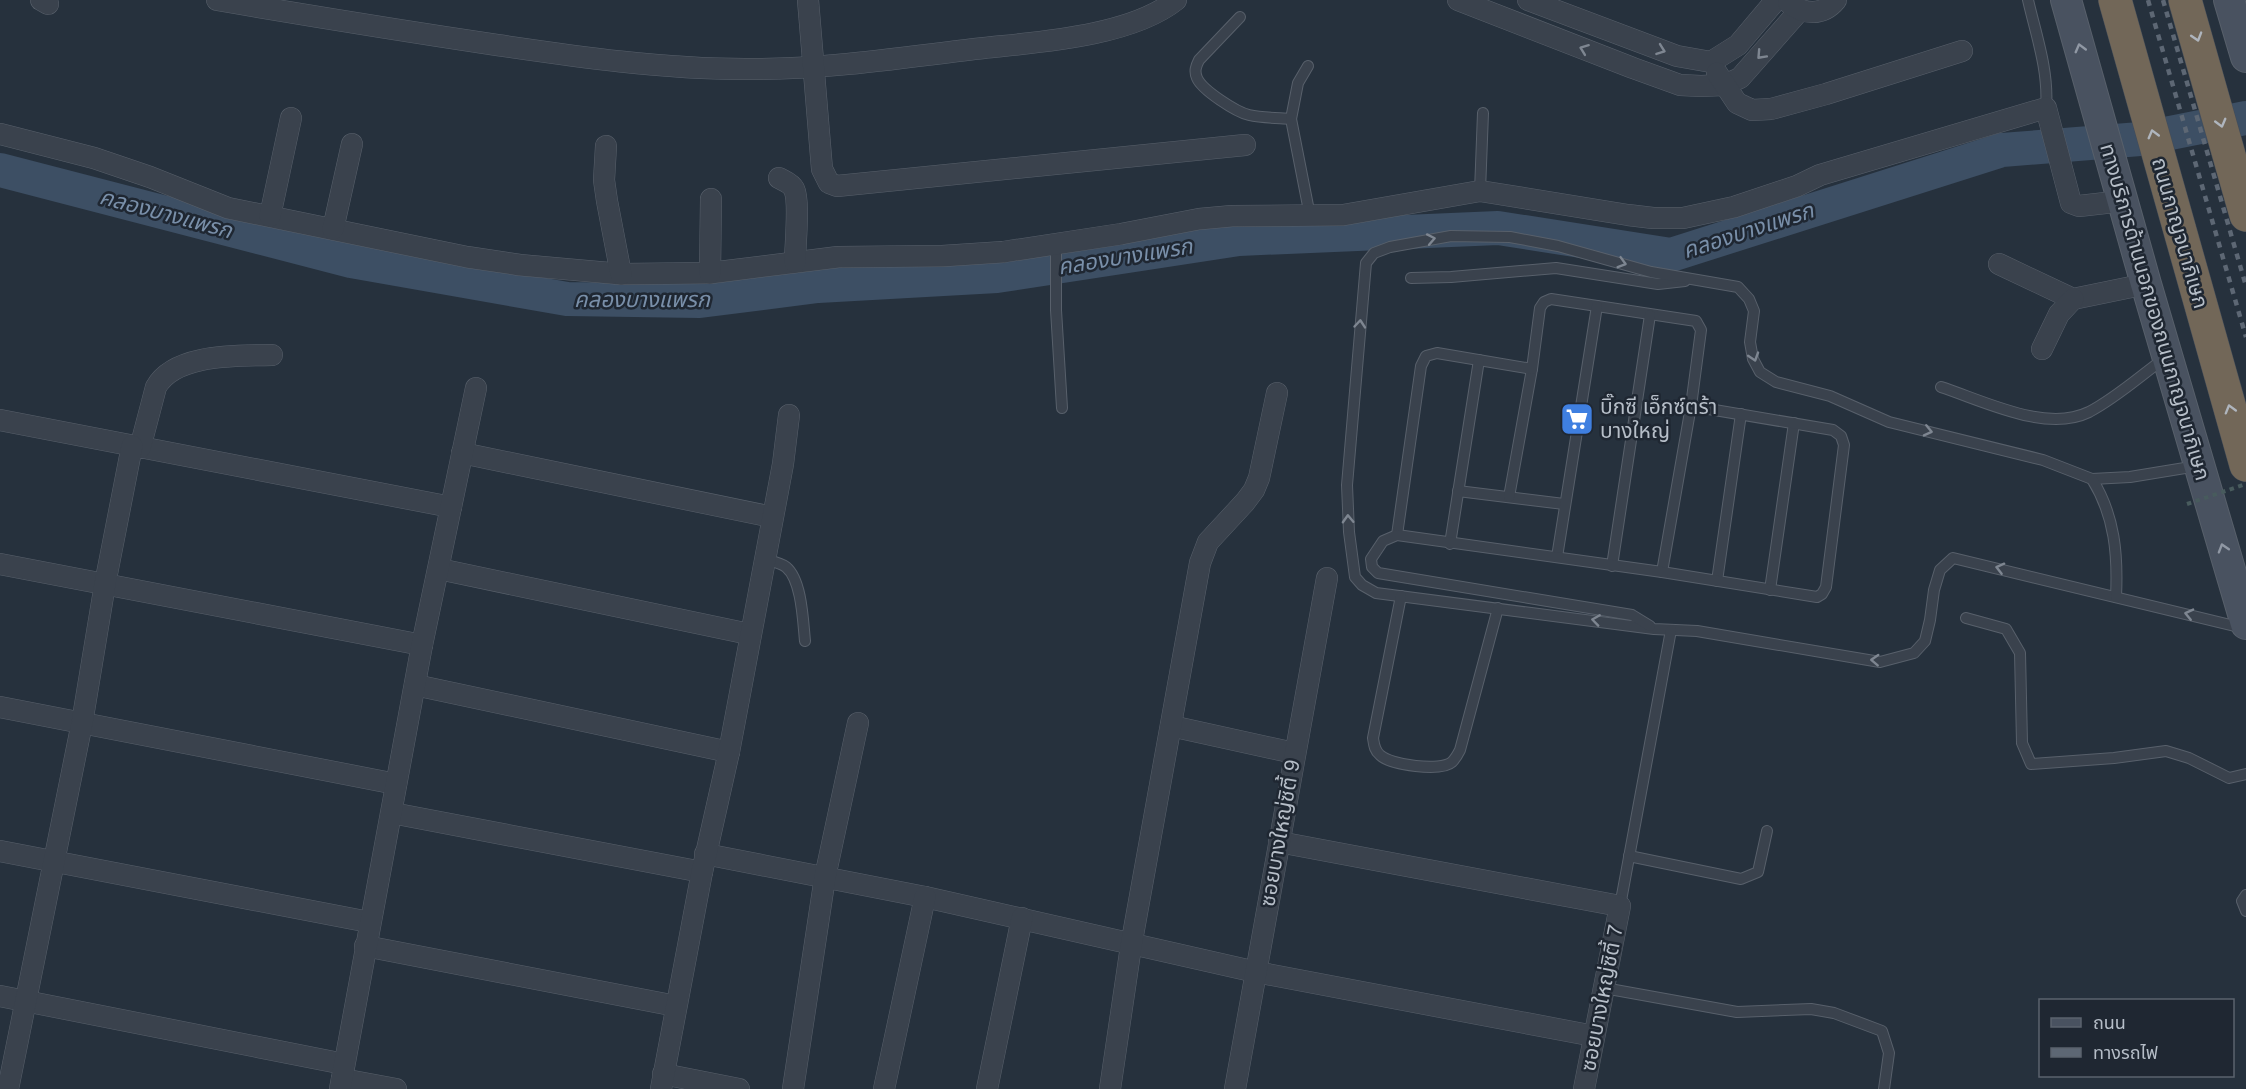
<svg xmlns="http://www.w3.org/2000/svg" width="2246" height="1089" viewBox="0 0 2246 1089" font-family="Helvetica,'Noto Sans Thai',sans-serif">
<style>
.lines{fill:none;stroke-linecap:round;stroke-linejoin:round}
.river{stroke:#3d4f64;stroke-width:34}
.lane-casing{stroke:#58606b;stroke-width:12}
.street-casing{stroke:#58606b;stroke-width:22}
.secondary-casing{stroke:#58606b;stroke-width:32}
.highway-casing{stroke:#454d58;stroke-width:34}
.lane{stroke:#3a424d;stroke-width:10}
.street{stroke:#3a424d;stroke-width:21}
.secondary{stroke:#495260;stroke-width:30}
.highway{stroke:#726758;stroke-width:33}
.rail{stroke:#5d6774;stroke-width:4.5;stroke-dasharray:6 6;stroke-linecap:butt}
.path-bridge{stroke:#485b5d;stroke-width:4;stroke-dasharray:4.5 4.5;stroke-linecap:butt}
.oneway{stroke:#afb5bd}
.oneway2{stroke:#9098a4}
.oneway3{stroke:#7e8691}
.labels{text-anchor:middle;stroke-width:5;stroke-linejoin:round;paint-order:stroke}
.street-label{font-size:21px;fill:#b6bec8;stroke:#1f2732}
.poi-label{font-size:21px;fill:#b6bec8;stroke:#1f2732;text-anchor:start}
.water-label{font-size:22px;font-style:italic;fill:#798fa9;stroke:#1f2732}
</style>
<rect width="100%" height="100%" fill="#26313d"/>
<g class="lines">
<path class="river" d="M0,170L351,261L567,299L700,301L818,286L997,276L1239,239L1498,228L1671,255L2002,150L2140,139L2246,118"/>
<defs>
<g id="lane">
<path d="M2028,0C2036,35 2049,71 2046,108"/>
<path d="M1240,17L1199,60C1196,66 1194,71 1197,78C1202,90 1236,112 1249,115C1263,118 1278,118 1291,119"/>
<path d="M1308,66L1298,83L1291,119L1310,216"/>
<path d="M1480,191L1483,113"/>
<path d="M1056,245V310L1062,408"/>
<path d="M1411,278L1451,277L1556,268L1658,284L1685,281"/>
<path d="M1941,387C1984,401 2046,433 2089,412C2116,398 2140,376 2165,358"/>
<path d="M2197,466L2130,477L2092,479L2043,460L1889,422L1830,396L1776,382L1760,372L1753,359L1750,342L1754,311L1749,299L1738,287L1651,272L1558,246L1510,237L1451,236L1390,247L1374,253L1366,263L1347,485L1349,532L1355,577L1362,585L1376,593L1654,629L1697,631L1880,662L1914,653L1925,641L1930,620L1934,590L1940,570L1953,558L2243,628"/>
<path d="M2092,479C2115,516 2118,555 2116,597"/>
<path d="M1458,491L1564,504"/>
<path d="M1509,497L1532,369"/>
<path d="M1397,535L1421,366L1426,356L1437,353L1532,369L1540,308L1544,302L1551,299L1696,321L1701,330L1691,406L1662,572"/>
<path d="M1450,544L1479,360"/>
<path d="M1557,557L1597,306"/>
<path d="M764,559C771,561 781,563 786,567C802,580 803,622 805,641"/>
<path d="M1612,566L1650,315"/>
<path d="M1717,581L1741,414"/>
<path d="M1770,590L1794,423"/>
<path d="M1401,596L1373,738C1374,744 1374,750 1380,755C1390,765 1441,772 1452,762C1455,759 1458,754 1460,750L1498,608"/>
<path d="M1966,618L2006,629L2020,653L2022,743L2031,764L2114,758L2166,751L2189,758L2229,778L2246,774"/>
<path d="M1650,626L1632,615L1378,573L1372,567L1371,559L1383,541L1397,535L1662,572L1817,597L1822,594L1826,587L1844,445L1841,436L1833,430L1691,406"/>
<path d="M1629,856L1741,879L1758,872L1767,831"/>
<path d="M2246,895L2242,901L2246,911"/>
<path d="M1620,906L1671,630"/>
<path d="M1604,988L1737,1012L1811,1009L1834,1013L1882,1031L1889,1053L1884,1089"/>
</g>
<g id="street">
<path d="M41,0L48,4"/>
<path d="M217,0C311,16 404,31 497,45C579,57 662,69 745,69C825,70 905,57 984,48C1040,42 1131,36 1176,0"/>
<path d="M808,0L822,169L829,183L837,186L1245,145"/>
<path d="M1458,0L1633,68L1680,85L1701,86L1724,85L1740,78L1799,11"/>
<path d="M1528,0L1677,56L1711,62L1738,45L1776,0"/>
<path d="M1789,3C1804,15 1823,16 1836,0"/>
<path d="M1717,73L1737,103L1752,110L1771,109L1826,94L1962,51"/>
<path d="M0,134L94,158L150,177L228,208L467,257L520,265L621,274L710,273L838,257L942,256L1003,252L1121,234L1199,219L1232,216L1343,215L1480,191L1628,215L1653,218H1683L1734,207L1797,186L1820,175L2046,108L2071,203L2079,206L2123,201"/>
<path d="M606,146L604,180L607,201L621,274"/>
<path d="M779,178C784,181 791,183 794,189C800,201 795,246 795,262"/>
<path d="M270,216L291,118"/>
<path d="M333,229L352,144"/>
<path d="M1999,264L2073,299L2146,284"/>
<path d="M710,273L711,199"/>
<path d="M2042,349L2059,314L2073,299"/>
<path d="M0,420L451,507"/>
<path d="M140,448L156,387C175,353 238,356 272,355"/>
<path d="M462,453L772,517"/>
<path d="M0,564L422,645"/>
<path d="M439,569L749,634"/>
<path d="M415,685L729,752"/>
<path d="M0,707L396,784"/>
<path d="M1171,726L1294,753"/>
<path d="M392,813L702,872"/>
<path d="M1279,842L1620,906L1584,1089"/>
<path d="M0,851L369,922"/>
<path d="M705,854L925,897L1256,972L1594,1036"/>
<path d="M365,946L676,1006"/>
<path d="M0,996L344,1064"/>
<path d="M663,1074L739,1089"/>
<path d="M342,1079L396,1089"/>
<path d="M8,1089L82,723L105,584L132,446"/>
<path d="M340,1089L422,645L476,388"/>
<path d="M661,1089L702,872L729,752L783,464L789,415"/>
<path d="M793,1089L825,877L858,723"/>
<path d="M884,1089L925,897"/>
<path d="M987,1089L1022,918"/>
<path d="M1110,1089L1131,946L1200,563L1208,542L1245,502L1254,490L1259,478L1277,393"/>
<path d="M1235,1089L1327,578"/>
</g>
<g id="secondary">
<path d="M2066,0L2146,284L2246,624"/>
<path d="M2229,0L2246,57"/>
</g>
<g id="highway">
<path d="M2115,0L2246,465"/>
<path d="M2185,0L2246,215"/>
</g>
</defs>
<use href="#lane" class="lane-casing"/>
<use href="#street" class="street-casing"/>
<use href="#secondary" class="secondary-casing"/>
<use href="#highway" class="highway-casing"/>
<use href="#lane" class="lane"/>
<use href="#street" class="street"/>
<use href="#secondary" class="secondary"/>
<use href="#highway" class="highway"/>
<g class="rail">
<path d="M2148,0L2246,337"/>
<path d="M2163,0L2246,286"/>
</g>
<path class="path-bridge" d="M2187,504L2246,484"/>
</g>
<defs><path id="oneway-chevron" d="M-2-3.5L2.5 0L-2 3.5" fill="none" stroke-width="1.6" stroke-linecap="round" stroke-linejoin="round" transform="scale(1.5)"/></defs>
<g class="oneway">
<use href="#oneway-chevron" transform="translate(2197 37) rotate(73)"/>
<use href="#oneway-chevron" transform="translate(2221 123) rotate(75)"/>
<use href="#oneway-chevron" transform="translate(2153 134) rotate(-105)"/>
<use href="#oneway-chevron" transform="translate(2230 409) rotate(-106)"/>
</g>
<g class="oneway2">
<use href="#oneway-chevron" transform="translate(2080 48) rotate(-105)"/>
<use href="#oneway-chevron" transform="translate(2223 548) rotate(-107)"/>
</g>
<g class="oneway3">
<use href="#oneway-chevron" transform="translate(1584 49) rotate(-159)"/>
<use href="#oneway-chevron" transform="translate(1661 50) rotate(20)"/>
<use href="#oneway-chevron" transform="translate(1761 55) rotate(133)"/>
<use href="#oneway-chevron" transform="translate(1431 239) rotate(-11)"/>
<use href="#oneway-chevron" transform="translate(1622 263) rotate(16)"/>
<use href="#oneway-chevron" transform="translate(1360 324) rotate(-85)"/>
<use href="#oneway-chevron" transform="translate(1754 357) rotate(72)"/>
<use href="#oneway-chevron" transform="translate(1928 431) rotate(13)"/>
<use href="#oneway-chevron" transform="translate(1348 519) rotate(-92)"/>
<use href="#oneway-chevron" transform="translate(2000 568) rotate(-166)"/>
<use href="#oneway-chevron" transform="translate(2189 614) rotate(-167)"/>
<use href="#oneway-chevron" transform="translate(1596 620) rotate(-172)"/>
<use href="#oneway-chevron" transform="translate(1875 660) rotate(-177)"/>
</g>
<defs>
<symbol id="supermarket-square" viewBox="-11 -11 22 22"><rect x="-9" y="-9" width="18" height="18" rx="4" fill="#3f7fe0" stroke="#1f2732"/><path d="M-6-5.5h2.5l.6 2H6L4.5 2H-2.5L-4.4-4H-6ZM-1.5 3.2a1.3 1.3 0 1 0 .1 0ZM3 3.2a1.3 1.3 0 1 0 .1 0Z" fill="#fff"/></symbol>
</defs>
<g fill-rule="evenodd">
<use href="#supermarket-square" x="1558" y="400" width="38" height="38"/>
</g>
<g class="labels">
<g class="street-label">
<text transform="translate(2180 233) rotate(74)" y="7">ถนนกาญจนาภิเษก</text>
<text transform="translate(2155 312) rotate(74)" y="7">ทางบริการด้านนอกของถนนกาญจนาภิเษก</text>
<text transform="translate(1280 833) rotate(-80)" y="7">ซอยบางใหญ่ซิตี้ 9</text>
<text transform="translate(1602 998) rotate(-79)" y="7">ซอยบางใหญ่ซิตี้ 7</text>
</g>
<g class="poi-label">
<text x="1600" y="414">บิ๊กซี เอ็กซ์ตร้า<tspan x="1600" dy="24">บางใหญ่</tspan></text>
</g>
<g class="water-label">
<text transform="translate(166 213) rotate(15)" y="8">คลองบางแพรก</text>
<text transform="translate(1748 230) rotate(-18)" y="8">คลองบางแพรก</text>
<text transform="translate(1125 256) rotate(-9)" y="8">คลองบางแพรก</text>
<text x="642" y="307">คลองบางแพรก</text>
</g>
</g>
<rect x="2039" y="999" width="195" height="78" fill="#1f2732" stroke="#5b636e" stroke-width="1.5"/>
<rect x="2051" y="1018" width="30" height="9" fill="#495260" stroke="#5b636e" stroke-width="1.5"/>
<text x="2093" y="1029" font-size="18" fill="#b6bec8">ถนน</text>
<rect x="2051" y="1048" width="30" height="9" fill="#5d6774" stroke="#5b636e" stroke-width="1.5"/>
<text x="2093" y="1059" font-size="18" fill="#b6bec8">ทางรถไฟ</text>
</svg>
